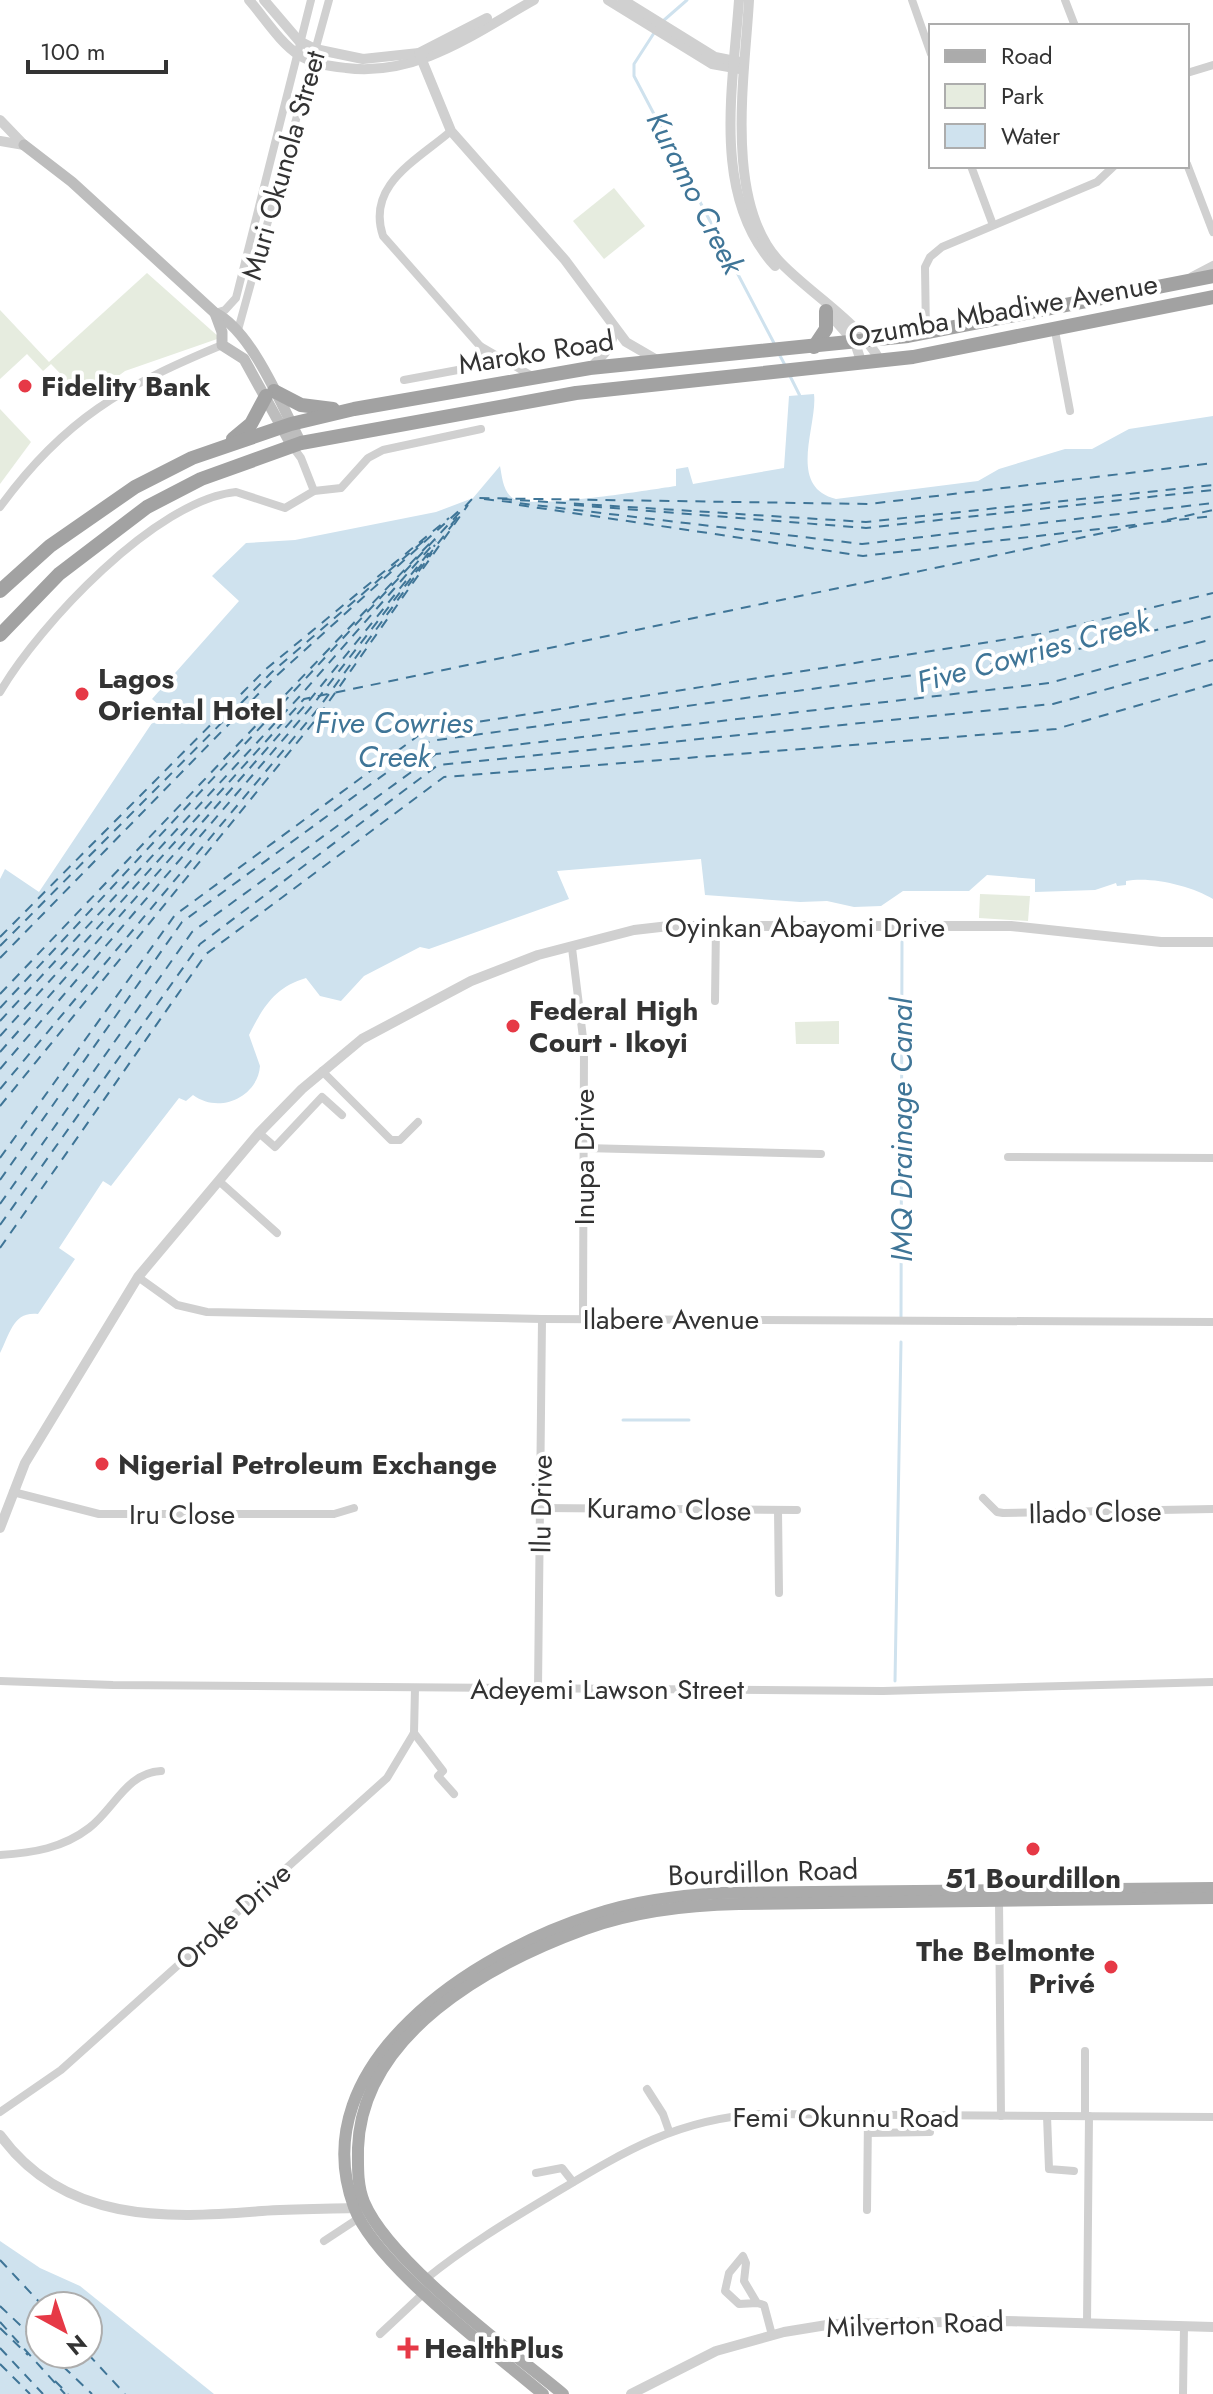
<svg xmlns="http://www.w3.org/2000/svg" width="1213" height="2394" viewBox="0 0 1213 2394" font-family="Jost,sans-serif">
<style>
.green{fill:#e6ecdf}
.water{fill:#cfe2ee;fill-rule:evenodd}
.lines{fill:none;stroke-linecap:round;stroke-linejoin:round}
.stream{stroke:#cfe2ee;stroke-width:3}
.ferry{stroke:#3f7597;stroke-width:2;stroke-dasharray:10 8;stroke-linecap:butt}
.minor{stroke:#d0d0d0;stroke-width:8}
.tertiary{stroke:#d0d0d0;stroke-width:10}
.secondary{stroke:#bdbdbd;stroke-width:11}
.primary{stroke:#ababab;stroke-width:12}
.trunk{stroke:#a2a2a2;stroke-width:14}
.poi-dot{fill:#e63946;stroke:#fff;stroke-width:3}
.labels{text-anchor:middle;stroke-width:8;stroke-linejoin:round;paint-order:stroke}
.street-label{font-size:28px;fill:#333;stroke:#fff}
.poi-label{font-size:28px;font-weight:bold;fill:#333;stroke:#fff;text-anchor:start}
.water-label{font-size:30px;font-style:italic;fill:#3f7597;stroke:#fff}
</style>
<rect width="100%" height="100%" fill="#fff"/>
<g class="green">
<path d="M614,188L645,226L604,259L573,221Z"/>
<path d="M147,273L220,338L125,371L86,400L51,364L43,371L27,354L0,379V310L49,362Z"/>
<path d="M0,409L31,442L0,484Z"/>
<path d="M980,894L1030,896L1028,921L979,918Z"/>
<path d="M839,1021V1044H796L795,1022Z"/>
</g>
<g class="water">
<path d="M814,394C818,425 786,487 836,499L978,481L999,469L1065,449H1092L1129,429L1213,416V899C1192,886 1151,876 1126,881V885L1117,886L1116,883L1095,890L1035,892V879L987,875L969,891H903L881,906L854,907L827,901L800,902L705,895L701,859L557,871L569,899L429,949L420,947L364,976L341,1001L320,996L306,978C275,987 263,1007 249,1035L260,1066C258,1096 220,1115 193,1095L186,1101L179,1098L111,1186L103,1181L59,1248L75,1259L38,1314C13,1311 10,1334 0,1353V879L5,869L39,892L162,708L152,699L239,601L212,576L246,543L295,540L436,512L473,498L500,466C502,476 503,493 514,499C536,509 648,490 676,486V469L688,467L693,484L784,468L789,396Z"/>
<path d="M0,2241L40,2268L80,2286L214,2394H0ZM40,2306H88V2354H40Z"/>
</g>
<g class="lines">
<g class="stream">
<path d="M663,21L687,0"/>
<path d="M654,33L634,64V76L775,345"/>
<path d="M778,352L786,367"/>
<path d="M789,374L800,396"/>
<path d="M901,1319L902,942"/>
<path d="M623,1420H689"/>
<path d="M895,1681L901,1342"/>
</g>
<g class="ferry">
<path d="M484,499L862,544L1213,503"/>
<path d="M502,499L866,522L1213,485"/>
<path d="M519,505L863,556L1213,516"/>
<path d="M574,505L866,528L1213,490"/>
<path d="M1167,520L1213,510"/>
<path d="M451,525L460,514"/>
<path d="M0,937L266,669L449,518"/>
<path d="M0,946L271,673L427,538"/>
<path d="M0,958L274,678L463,507"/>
<path d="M0,994L430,543"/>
<path d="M0,1008L473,498L869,504L1213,463"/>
<path d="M0,1021L300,696L436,541"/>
<path d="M0,1036L304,699L1137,526"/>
<path d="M0,1052L308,702L435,545"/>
<path d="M0,1069L312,706L453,524"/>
<path d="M0,1089L318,709L432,553"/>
<path d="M0,1106L318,717L468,505"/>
<path d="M0,1158L175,915L426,730L1040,634L1213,593"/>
<path d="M0,1180L182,922L430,741L1046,657L1213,616"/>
<path d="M0,1204L192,932L436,754L1049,683L1213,639"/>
<path d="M0,1225L200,944L438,765L1053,704L1213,660"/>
<path d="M0,1248L206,954L444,777L1056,729L1213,684"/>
<path d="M0,2260L43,2306"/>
<path d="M0,2306L40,2344"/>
<path d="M0,2322L65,2394"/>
<path d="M0,2328L28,2355"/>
<path d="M0,2348L43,2394"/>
<path d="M50,2354L92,2394"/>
<path d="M88,2354L125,2394"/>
<path d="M0,2364L30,2394"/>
<path d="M55,2381L68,2394"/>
</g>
<g class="minor">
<path d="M912,0L931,54"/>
<path d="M1065,0L1075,26"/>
<path d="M1187,73L1213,65"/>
<path d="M1187,164L1213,232"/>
<path d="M971,166L993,225"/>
<path d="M1192,276L1213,265"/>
<path d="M215,313L225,310L236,298L311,0"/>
<path d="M238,330L329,0"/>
<path d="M1055,331L1070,411"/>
<path d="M926,333L925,267L930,257L942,247L1097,182L1114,166"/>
<path d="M480,346L532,376"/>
<path d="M404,380L474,367L483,357L480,346L383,236C366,185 416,161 451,131"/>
<path d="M292,446L301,458L314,491"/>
<path d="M0,507C64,419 123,386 222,345"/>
<path d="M0,692C39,625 156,500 236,492L285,508L314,491L341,488L368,458L383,450L481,429"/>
<path d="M572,948L584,1046L583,1318"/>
<path d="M715,1001L716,925"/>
<path d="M322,1071L391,1140H400L418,1122"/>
<path d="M259,1133L275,1147L322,1097L342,1115"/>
<path d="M584,1148L821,1154"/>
<path d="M1008,1157L1213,1158"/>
<path d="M220,1182L277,1233"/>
<path d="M138,1277L177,1305L207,1312L542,1319L1213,1322"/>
<path d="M13,1492L99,1514H334L354,1508"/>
<path d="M983,1498L997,1512L1003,1513L1213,1509"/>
<path d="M541,1508L797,1510"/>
<path d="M778,1510L779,1593"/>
<path d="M0,1681L113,1685L883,1691L1213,1682"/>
<path d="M538,1689L542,1319"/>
<path d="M414,1733L443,1771L438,1776L454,1794"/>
<path d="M0,1855C33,1853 63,1848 89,1828C115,1808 126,1773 161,1771"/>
<path d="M999,1900L1001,2116"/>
<path d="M1085,2051V2116"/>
<path d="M647,2089L663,2114L669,2131"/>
<path d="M0,2112L61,2070L387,1778L414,1733L415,1688"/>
<path d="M1047,2116L1049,2169L1074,2171"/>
<path d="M868,2133L930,2132"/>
<path d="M536,2173L562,2168L573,2182"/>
<path d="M867,2210L868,2115"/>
<path d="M324,2241L359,2218"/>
<path d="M427,2278C464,2248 505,2223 545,2199C617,2156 673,2119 760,2114L1213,2117"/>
<path d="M757,2303L739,2304L725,2291L729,2273L743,2256L746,2263L744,2281L757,2303L764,2305L772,2335"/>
<path d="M1087,2323L1089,2116"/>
<path d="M380,2334L425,2292"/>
<path d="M1183,2394L1184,2326"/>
</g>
<g class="tertiary">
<path d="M249,0C264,17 280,43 299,55C313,64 330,66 346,68C417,77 475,33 534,0"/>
<path d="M264,0L299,41L315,49L363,59L419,53L487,18"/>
<path d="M608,0L712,64L740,69"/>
<path d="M623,0L715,57L740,62"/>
<path d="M739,0C733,88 711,196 775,266"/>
<path d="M749,0C745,75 723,204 781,263C813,296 858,321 881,362"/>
<path d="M419,53L451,131L565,260L626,342L657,360"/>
<path d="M0,120L24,145"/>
<path d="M0,141L24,145"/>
<path d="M832,317L855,343L862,364"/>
<path d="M590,368C603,356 615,345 613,326"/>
<path d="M0,1528L25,1463L138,1277L259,1133L302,1089L362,1039L471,981L538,955L634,930L669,926H1011L1161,942H1213"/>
<path d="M0,2135C64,2223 165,2219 262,2211C293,2209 324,2209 354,2208"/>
<path d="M631,2394L716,2351L784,2332L833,2324L1005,2321L1213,2327"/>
</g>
<g class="secondary">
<path d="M24,145L72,182L215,313C252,331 282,406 301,443"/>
<path d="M215,313L222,332V345L244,359L292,446"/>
</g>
<g class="primary">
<path d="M543,2394C494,2352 375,2265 354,2207C301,2062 477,1952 593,1915C634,1901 676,1896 719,1893L1213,1888"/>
<path d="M563,2394C510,2350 389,2262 364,2202C357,2185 358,2166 358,2148C362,2034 489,1964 585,1929C635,1911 687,1905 739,1904L1213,1898"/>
</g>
<g class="trunk">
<path d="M814,347L826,329V311"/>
<path d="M274,391L301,405L333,409"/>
<path d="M233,439L251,424L266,396"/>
<path d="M0,591L50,546L135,487L192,458L291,424L354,409L590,368L908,336L1213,276"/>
<path d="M0,635L59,574L147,507L201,479L301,443L576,393L913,357L1213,297"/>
</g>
</g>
<g class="poi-dot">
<circle cx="25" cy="386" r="8"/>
<circle cx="82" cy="694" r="8"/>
<circle cx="513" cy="1026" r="8"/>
<circle cx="102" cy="1464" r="8"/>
<circle cx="1033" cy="1849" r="8"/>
<circle cx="1111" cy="1967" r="8"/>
<path d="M404 2336h8v8h8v8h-8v8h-8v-8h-8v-8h8z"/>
</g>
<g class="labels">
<g class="street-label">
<text transform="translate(283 165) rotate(-74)" y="10">Muri Okunola Street</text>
<text transform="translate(1003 310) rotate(-10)" y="10">Ozumba Mbadiwe Avenue</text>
<text transform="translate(536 352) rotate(-9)" y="10">Maroko Road</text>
<text x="805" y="937">Oyinkan Abayomi Drive</text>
<text transform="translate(584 1157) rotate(-90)" y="10">Inupa Drive</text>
<text x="671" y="1329">Ilabere Avenue</text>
<text transform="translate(541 1504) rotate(-89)" y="10">Ilu Drive</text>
<text transform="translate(669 1509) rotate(1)" y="10">Kuramo Close</text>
<text transform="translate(1095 1512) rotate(-1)" y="10">Ilado Close</text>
<text x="182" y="1524">Iru Close</text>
<text x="607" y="1699">Adeyemi Lawson Street</text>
<text transform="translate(763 1872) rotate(-2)" y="10">Bourdillon Road</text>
<text transform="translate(233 1916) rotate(-42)" y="10">Oroke Drive</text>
<text x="846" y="2127">Femi Okunnu Road</text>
<text transform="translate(915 2324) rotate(-2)" y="10">Milverton Road</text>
</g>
<g class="poi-label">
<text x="41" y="396">Fidelity Bank</text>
<text x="98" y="688">Lagos<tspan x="98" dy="32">Oriental Hotel</tspan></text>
<text x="529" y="1020">Federal High<tspan x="529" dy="32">Court - Ikoyi</tspan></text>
<text x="118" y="1474">Nigerial Petroleum Exchange</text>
<text x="1033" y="1888" text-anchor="middle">51 Bourdillon</text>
<text x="1095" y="1961" text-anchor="end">The Belmonte<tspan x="1095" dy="32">Privé</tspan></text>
<text x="424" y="2358">HealthPlus</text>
</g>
<g class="water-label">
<text transform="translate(695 193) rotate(63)" y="10">Kuramo Creek</text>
<text transform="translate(1033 652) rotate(-15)" y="10">Five Cowries Creek</text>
<text x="394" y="733">Five Cowries<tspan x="394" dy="34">Creek</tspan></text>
<text transform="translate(902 1130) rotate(-90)" y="10">IMQ Drainage Canal</text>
</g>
</g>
<rect x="929" y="24" width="260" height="144" fill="#ffffff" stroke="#adadad" stroke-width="2"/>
<rect x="945" y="50" width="40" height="12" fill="#ababab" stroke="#adadad" stroke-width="2"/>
<text x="1001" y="64" font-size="24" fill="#333333">Road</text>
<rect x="945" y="84" width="40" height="24" fill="#e6ecdf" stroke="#adadad" stroke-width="2"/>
<text x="1001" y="104" font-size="24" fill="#333333">Park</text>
<rect x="945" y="124" width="40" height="24" fill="#cfe2ee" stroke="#adadad" stroke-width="2"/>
<text x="1001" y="144" font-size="24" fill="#333333">Water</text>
<g transform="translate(64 2330) rotate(140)"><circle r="38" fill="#ffffff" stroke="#adadad" stroke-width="2"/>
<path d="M0-6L14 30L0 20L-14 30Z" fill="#e63946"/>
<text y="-12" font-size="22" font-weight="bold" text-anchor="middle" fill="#333333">N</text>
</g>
<path d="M28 60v12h138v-12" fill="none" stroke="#333333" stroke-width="4"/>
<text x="40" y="60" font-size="24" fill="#333333" stroke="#ffffff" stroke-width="6" paint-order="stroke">100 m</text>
</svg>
